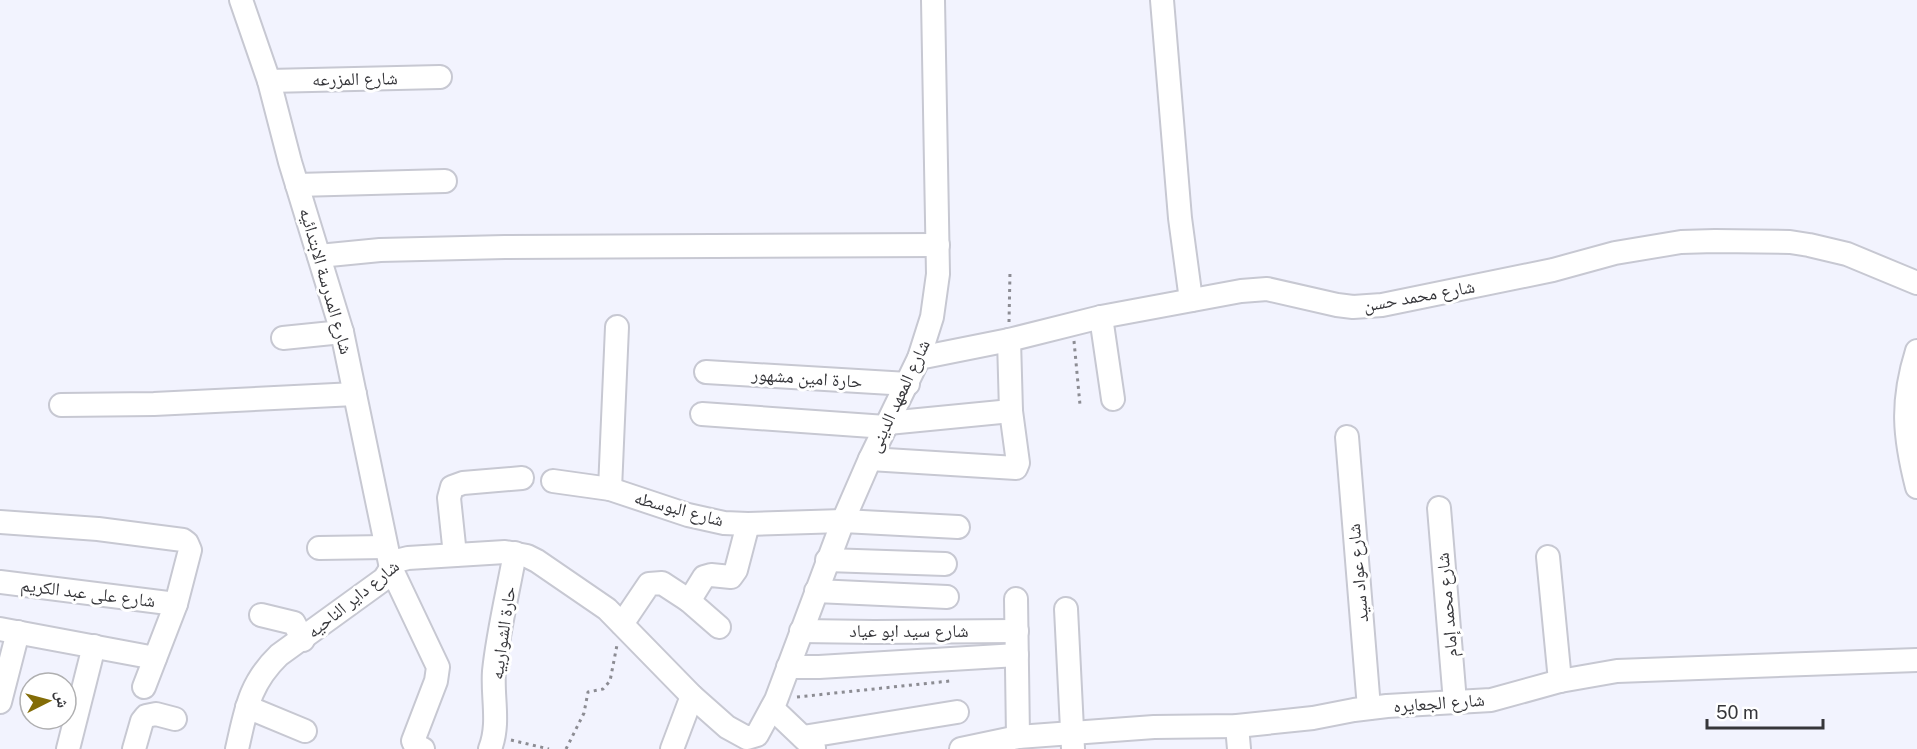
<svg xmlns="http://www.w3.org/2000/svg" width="1917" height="749" viewBox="0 0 1917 749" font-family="'Public Sans','Noto Naskh Arabic',sans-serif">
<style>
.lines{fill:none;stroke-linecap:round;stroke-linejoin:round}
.minor-casing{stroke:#c7c8d2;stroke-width:26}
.path{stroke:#8c8c93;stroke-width:3;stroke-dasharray:3 4.5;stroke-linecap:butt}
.minor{stroke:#fff;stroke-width:22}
.labels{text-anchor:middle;stroke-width:6;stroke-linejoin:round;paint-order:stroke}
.street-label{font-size:18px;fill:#36363a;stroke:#fff}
</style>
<rect width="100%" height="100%" fill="#f2f3fe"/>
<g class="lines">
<defs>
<g id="minor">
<path d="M241,0L269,81L290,162L342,332L391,568L438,667L436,681L413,741L415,745L423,749"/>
<path d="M1162,0L1180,218L1191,300"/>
<path d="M269,81L440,77"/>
<path d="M297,185L445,181"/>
<path d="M319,256L380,250L505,247L938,245"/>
<path d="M1101,317L1113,399"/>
<path d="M283,338L342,332"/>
<path d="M1917,351C1901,402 1904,436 1917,487"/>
<path d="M919,358L1009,340L1101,317L1241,291L1267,289L1337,305L1353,307L1382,305L1553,270L1615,253L1681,242L1715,241L1790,242L1809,245L1847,254L1917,283"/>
<path d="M706,372L908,384"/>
<path d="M61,405L154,404L355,394"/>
<path d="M702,414L886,427"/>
<path d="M888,423L1011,411"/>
<path d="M1347,437L1369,708"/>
<path d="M870,459L1016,468L1018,463L1011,411L1009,340"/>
<path d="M553,481L610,489L688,515L724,523L748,524L843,521L958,527"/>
<path d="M610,489L617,327"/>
<path d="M1439,508L1455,702"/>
<path d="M0,522L98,529L183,540L187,543L190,550L176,604L144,687"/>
<path d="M319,548L386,547"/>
<path d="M455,555L449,498L452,487L463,483L522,478"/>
<path d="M1548,557L1560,681"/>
<path d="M827,560L945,564"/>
<path d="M0,582L176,604"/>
<path d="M816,591L947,597"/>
<path d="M1016,599L1018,737"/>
<path d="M688,600L719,627"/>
<path d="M1066,609L1073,749"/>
<path d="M261,615L294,623L303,640"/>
<path d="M622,624L649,584L662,583L688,600L691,598L704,577L711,575L731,577L736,570L748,524"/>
<path d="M0,629L155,658"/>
<path d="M801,631L874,632L1017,631"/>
<path d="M788,667H819L1017,655"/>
<path d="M0,702L18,632"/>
<path d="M247,707L305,731"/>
<path d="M772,708L814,748"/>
<path d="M1237,726L1239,749"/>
<path d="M803,737L957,712"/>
<path d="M68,749L94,646"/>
<path d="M134,749L142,721L146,716L156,714L175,719"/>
<path d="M237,749C246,710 249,684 279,655L384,579L396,561L408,558L505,552L527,556L537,561L607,609L692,696L727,727L747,738L757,735L776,700L843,521L870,459L919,358L932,317L938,274L933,0"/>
<path d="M490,749C500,723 492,698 494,671C498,632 508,592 515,553"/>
<path d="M672,749L692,696"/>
<path d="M961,749L1018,737L1154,727L1237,726L1313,718L1354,710L1387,706L1491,700L1560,681L1617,671L1917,660"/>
</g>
</defs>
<use href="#minor" class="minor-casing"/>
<g class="path">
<path d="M1009,322L1010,272"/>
<path d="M1074,341L1080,405"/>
<path d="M797,697L950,681"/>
<path d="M511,740L549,749"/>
<path d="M566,749L584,713L588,692L603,689L610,681L617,645"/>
</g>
<use href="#minor" class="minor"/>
</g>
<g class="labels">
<g class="street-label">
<text transform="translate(355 79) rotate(-1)" y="6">شارع المزرعه</text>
<text transform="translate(326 281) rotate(74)" y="6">شارع المدرسة الابتدائيه</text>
<text transform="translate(1419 296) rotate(-10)" y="6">شارع محمد حسن</text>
<text transform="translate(807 378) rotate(4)" y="6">حارة امين مشهور</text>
<text transform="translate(899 396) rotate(-65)" y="6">شارع المعهد الدينى</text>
<text transform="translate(679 509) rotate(15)" y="6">شارع البوسطه</text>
<text transform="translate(1358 573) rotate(-95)" y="6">شارع عواد سيد</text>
<text transform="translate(88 593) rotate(7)" y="6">شارع على عبد الكريم</text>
<text transform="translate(353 599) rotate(-39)" y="6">شارع داير الناحيه</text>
<text transform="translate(1447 605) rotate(-95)" y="6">شارع محمد إمام</text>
<text x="909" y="637">شارع سيد ابو عياد</text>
<text transform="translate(503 633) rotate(-82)" y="6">حارة الشواربيه</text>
<text transform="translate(1439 703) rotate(-4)" y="6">شارع الجعايره</text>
</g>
</g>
<g transform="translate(48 701) rotate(84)"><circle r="28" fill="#ffffff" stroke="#afafb0" stroke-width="1.5"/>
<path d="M0-4.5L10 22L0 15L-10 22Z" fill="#836c07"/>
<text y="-9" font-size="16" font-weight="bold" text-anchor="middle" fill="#36363a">ش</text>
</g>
<path d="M1707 719v9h116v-9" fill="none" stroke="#36363a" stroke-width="3"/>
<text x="1716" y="719" font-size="18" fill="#36363a" stroke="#ffffff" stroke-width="4.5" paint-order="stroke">50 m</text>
</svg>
